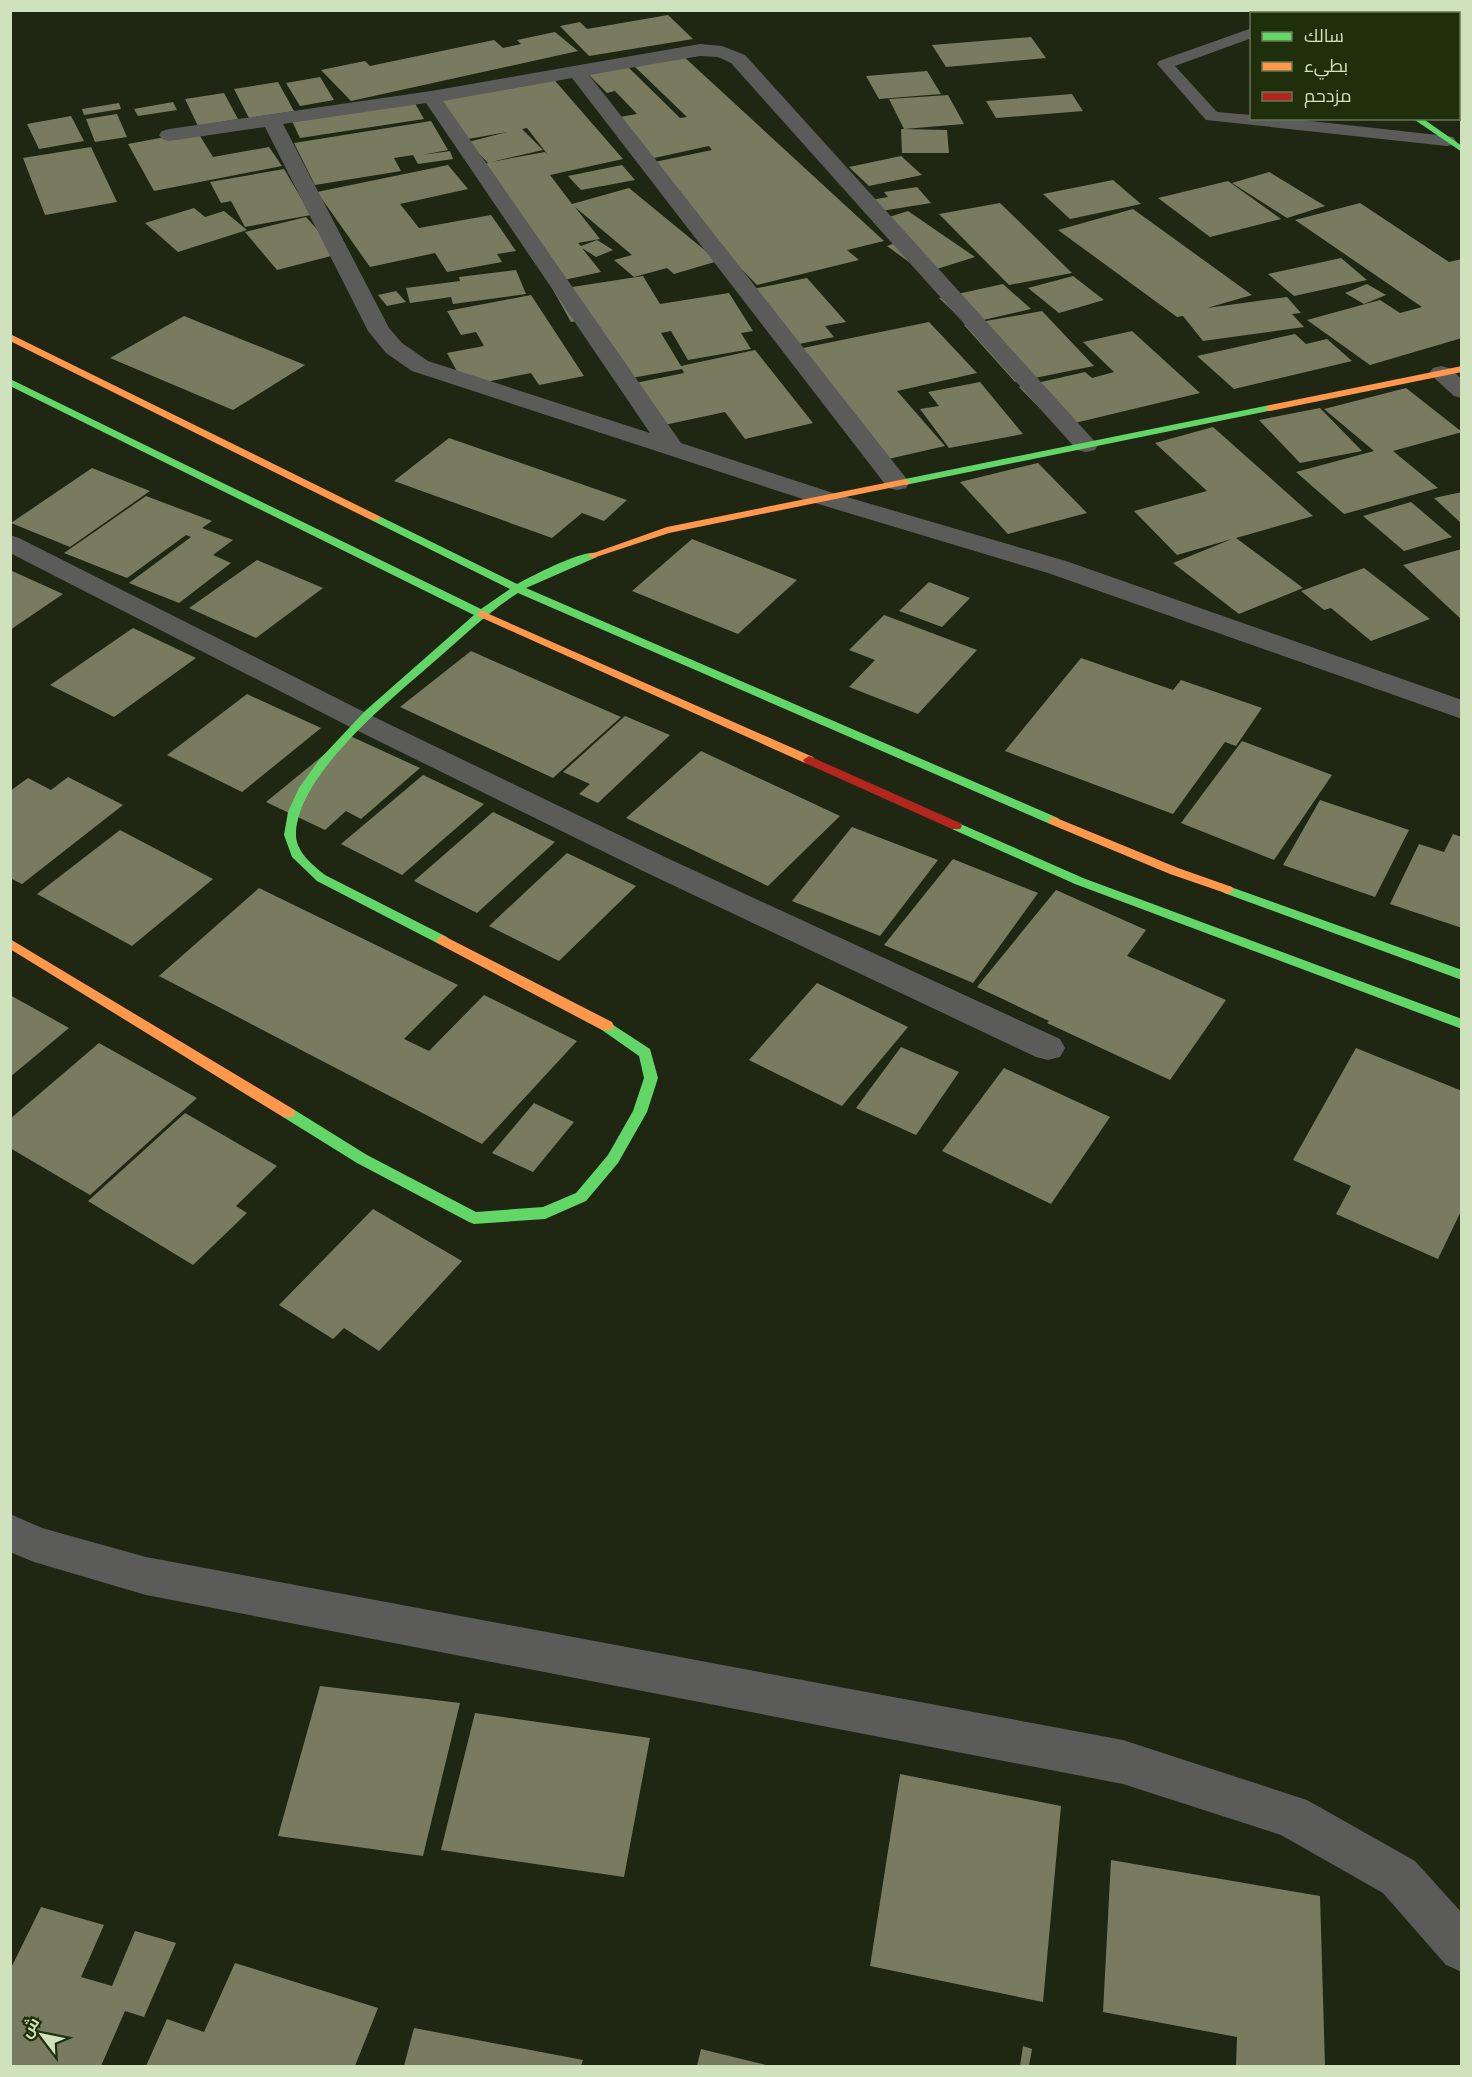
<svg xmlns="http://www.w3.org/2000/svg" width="1472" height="2077" viewBox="0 0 1472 2077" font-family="'Fira Sans Condensed',Cairo,sans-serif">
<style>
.building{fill:#787b5f;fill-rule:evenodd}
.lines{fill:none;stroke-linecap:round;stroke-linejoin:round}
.lane{fill:#5b5b5a;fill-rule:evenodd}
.street{fill:#5b5b5a;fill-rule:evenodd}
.fast{fill:#63d668;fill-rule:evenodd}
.slow{fill:#ff974d;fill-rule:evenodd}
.jam{fill:#b3261e;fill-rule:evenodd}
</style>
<rect width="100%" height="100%" fill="#1f2713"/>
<g class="building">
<path d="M668,15L693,39L589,56L560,26L580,22L587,29Z"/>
<path d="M555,32L578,51L351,101L321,70L365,61L370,66L494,40L503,48L521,44L517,40Z"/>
<path d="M1031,37L1046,58L946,67L932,45Z"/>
<path d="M682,55L884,241L847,250L859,260L757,285L660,186L645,164L712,150L709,146L654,158L614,118L637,114L615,91L607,93L589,75L628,67L680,118L687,117L633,65Z"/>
<path d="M927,71L941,94L879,99L866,76Z"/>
<path d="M550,75L623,159L550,175L572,204L629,188L718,261L674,274L667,268L634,277L614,260L632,255L575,207L600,239L578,243L581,246L597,240L613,250L596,257L582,248L601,272L564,280L479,165L488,163L468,142L507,132L468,139L435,95ZM527,128L548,155L545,152L491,162L543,150L522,129Z"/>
<path d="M320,77L334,100L300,106L286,83Z"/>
<path d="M278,82L294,111L249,118L234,89Z"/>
<path d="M224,93L238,119L198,126L185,99Z"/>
<path d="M1072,94L1083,111L996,118L986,101Z"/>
<path d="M948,95L964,124L904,129L889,99Z"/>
<path d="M412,98L424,119L300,138L290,117Z"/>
<path d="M173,102L177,110L138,116L134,109Z"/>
<path d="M119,103L121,109L84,115L82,109Z"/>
<path d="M117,114L127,137L95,142L86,119Z"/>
<path d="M71,116L84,141L39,149L27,124Z"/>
<path d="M431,121L448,150L422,155L450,151L453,159L418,164L413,155L394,158L401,171L315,185L294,143Z"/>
<path d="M901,129L947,130L949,153H902Z"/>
<path d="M197,131L213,157L269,147L282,166L154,191L128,144Z"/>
<path d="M91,147L117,202L45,215L23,158Z"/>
<path d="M901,156L922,175L869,186L849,167Z"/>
<path d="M448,165L468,189L400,204L419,228L491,215L516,251L497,254L502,262L447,272L435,253L370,267L317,192Z"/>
<path d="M622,165L635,180L581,190L568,176Z"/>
<path d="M284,169L311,215L245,227L231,201L221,203L210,182Z"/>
<path d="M1269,172L1325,206L1287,218L1232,183Z"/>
<path d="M1113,180L1141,204L1070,219L1043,194Z"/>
<path d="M1228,181L1281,219L1210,237L1158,198Z"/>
<path d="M917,187L931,203L875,212L865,201L888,197L884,192Z"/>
<path d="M1000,203L1072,273L1009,285L939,214Z"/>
<path d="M1360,203L1449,262L1462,259V338L1370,365L1307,320L1380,300L1400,313L1422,307L1295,220Z"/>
<path d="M194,208L205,217L224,211L247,230L178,252L145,223Z"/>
<path d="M1133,209L1252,295L1207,308L1287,297L1301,313L1292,314L1304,327L1203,341L1183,316L1177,317L1058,230Z"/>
<path d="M908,211L975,257L924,273L887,246L901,241L873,222Z"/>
<path d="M306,217L339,254L277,270L245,232Z"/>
<path d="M1341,258L1367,280L1294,296L1268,274Z"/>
<path d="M516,270L526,294L453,304L451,297L410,303L406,288L460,281L459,277Z"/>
<path d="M643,276L660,304L729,293L753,331L741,333L751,349L688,360L671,331L661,333L681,366L755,350L813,423L745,439L725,412L650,428L621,386L684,373L682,369L620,380L587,319L571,322L553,290Z"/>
<path d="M1073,276L1104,300L1059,313L1028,288Z"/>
<path d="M807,278L846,322L825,326L834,337L794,345L748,290Z"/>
<path d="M1003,284L1031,309L966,324L939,298Z"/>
<path d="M1367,284L1386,295L1364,304L1345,293Z"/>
<path d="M396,291L406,302L387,306L378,295Z"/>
<path d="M531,295L584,376L539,385L531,373L465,386L447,353L484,346L476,332L461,335L447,311Z"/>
<path d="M1042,311L1094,366L1015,382L964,325Z"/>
<path d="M184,316L305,365L233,410L110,358Z"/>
<path d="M929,322L977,373L897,391L945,446L884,460L798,349Z"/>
<path d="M1132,331L1200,393L1058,427L1019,387L1085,372L1092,378L1114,372L1083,342Z"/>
<path d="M1295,334L1306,344L1327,339L1352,361L1234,389L1197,356Z"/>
<path d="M980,382L1023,434L949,448L920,409L939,406L928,392Z"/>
<path d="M1406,388L1462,432L1393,451L1438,488L1344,514L1296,472L1374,451L1324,409Z"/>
<path d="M1320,408L1362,451L1300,463L1259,420Z"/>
<path d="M1213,427L1313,516L1236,538L1303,588L1239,614L1173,563L1232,539L1177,555L1134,511L1207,491L1155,443Z"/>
<path d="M449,438L627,500L604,521L582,513L552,538L394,481Z"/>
<path d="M1038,463L1087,513L1008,534L960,482Z"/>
<path d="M92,468L150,491L70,547L11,523Z"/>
<path d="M1462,492V524L1434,498Z"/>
<path d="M146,496L212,521L202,528L233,540L213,555L231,563L179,603L129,583L191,537L186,535L127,578L64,553Z"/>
<path d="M1411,502L1452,537L1404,551L1363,516Z"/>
<path d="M692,539L797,580L738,634L632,591Z"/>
<path d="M1462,549V620L1403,565Z"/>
<path d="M257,560L323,588L256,638L189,608Z"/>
<path d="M1364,568L1430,619L1371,641L1331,608L1324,610L1301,591Z"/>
<path d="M10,570L63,594L10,630Z"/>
<path d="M929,582L970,598L942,627L899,611Z"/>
<path d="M884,615L977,650L918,714L849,687L875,660L849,650Z"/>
<path d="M133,628L196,658L114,717L50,685Z"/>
<path d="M471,651L621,717L553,778L400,707Z"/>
<path d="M1081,658L1173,690L1181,680L1262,708L1236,746L1225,742L1173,814L1005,751Z"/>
<path d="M247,694L321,728L242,792L167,755Z"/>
<path d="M625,716L670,735L598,803L579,794L590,784L563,772Z"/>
<path d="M348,735L420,768L361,819L346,811L325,830L266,802Z"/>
<path d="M1242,741L1332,775L1274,860L1181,823Z"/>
<path d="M701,751L840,816L768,886L626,818Z"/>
<path d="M423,775L484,804L402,875L341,844Z"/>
<path d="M68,777L123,805L22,884L10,878V791L28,778L51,790Z"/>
<path d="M1320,800L1409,830L1375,897L1283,865Z"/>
<path d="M493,812L555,842L477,913L414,881Z"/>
<path d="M852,827L938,860L880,936L792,901Z"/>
<path d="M120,830L213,879L132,946L37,894Z"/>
<path d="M1453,834L1462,837V928L1390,904L1419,844L1444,852Z"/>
<path d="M567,853L636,886L559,961L489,926Z"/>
<path d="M953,859L1038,893L973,983L884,945Z"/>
<path d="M259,888L458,985L404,1039L429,1051L484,995L577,1041L482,1144L159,976Z"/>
<path d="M1056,890L1146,930L1127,956L1226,1000L1170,1080L1047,1023L1049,1021L977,987Z"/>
<path d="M817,983L908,1027L842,1106L749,1060Z"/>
<path d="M10,995L69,1028L10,1077Z"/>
<path d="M99,1043L197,1098L90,1195L10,1148V1119Z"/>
<path d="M901,1047L959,1072L916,1135L856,1108Z"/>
<path d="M1356,1048L1462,1091V1209L1438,1259L1336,1214L1351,1186L1293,1160Z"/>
<path d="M1004,1068L1110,1117L1051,1204L942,1151Z"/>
<path d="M534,1103L574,1122L533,1172L492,1153Z"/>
<path d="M185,1113L277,1166L236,1206L247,1213L193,1265L88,1201Z"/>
<path d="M373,1209L462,1261L379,1351L344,1328L333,1339L279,1305Z"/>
<path d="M320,1686L460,1703L423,1856L278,1836Z"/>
<path d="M475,1713L650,1738L624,1877L441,1850Z"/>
<path d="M900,1774L1061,1806L1043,2002L870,1966Z"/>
<path d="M1111,1860L1320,1896L1325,2066H1236L1237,2037L1103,2012Z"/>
<path d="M41,1907L104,1925L81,1977L112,1986L135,1931L176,1943L144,2017L125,2011L101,2066H10V1970Z"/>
<path d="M235,1963L378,2008L355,2066H146L167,2019L204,2032Z"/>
<path d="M414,2028L583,2060L581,2066H404Z"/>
<path d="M1023,2046L1032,2049L1029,2066H1020Z"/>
<path d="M701,2049L770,2066H697Z"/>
</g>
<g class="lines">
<path class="lane" d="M1252,28V38L1175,66L1217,112L1252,115V118H1283L1447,136L1453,137L1456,141L1453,145L1447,146L1206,120L1157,64L1159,61Z"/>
<g class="street">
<path d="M700,44L722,46L745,55L1098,445L1095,450L1086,452L1077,450L731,63L718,57L700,56L589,75L906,478L909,483L906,488L897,490L888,488L572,78L443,101L681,443L833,493L1066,561L1462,700V719L1048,573L815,503L412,371L386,353L368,331L265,127L169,141L162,139L159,135L162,131L169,129L431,91ZM426,103L650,433L428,361L402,343L389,328L283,124Z"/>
<path d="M1441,366L1449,368L1462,379V398L1454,396L1429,373L1433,368Z"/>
<path d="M10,535L19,538L370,715L667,858L1060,1039L1065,1048L1060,1057L1048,1060L1036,1057L645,872L350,727L10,553Z"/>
<path d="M10,1514L42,1528L146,1557L1123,1740L1307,1800L1415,1861L1462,1913V1972L1446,1965L1383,1893L1281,1835L1123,1784L146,1595L34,1562L10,1552Z"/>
</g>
<g class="fast">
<path d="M1257,10H1265L1268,14H1260Z"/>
<path d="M1412,118H1422L1462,146V152Z"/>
<path d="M10,379L481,609L510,589L371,520V516H379L517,584C532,576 581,550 597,553V557L526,588L1058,818L1060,821L1058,824H1050L518,593C488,612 463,637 436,660C394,697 295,775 296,836C297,853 313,865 325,875L447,937L448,940L447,943H437L317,881L292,857L284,835L288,812L299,788L319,760L365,711L474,615L10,386Z"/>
<path d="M1270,405L1275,408L1273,410L905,485L900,482L905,479Z"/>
<path d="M956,822L1083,878L1462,1019V1029L1075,884L952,829L950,826L952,823Z"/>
<path d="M1228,886L1462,970V980L1224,893L1222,890L1224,887Z"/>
<path d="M607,1021L650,1049L658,1078L647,1112L618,1163L586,1201L545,1219L474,1224L469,1222L357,1163L283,1117L281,1113L283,1109H293L367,1155L476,1212L543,1207L576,1193L608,1155L633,1111L644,1078L639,1056L602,1030L600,1026L602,1022Z"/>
</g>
<g class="slow">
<path d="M10,334L379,516L380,518L379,520H371L10,341Z"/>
<path d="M1462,366V372L1270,411L1265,408L1270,405Z"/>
<path d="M905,479L910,482L909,484L669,533L593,558L588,555L667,527Z"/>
<path d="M482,611L813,757L815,760L809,764L805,763L478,616V612Z"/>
<path d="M1054,817L1178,868L1232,887L1234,890L1228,894L1170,874L1050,824L1048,821L1050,818Z"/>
<path d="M442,935L612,1022L614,1026L612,1030H602L437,943L436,940Z"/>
<path d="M10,939L293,1109L295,1113L293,1117H283L10,949Z"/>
</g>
<path class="jam" d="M809,756L960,823L962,826L960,829H952L805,763L803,760Z"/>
</g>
<rect width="1472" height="2077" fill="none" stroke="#d0e1be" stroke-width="24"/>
<rect x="1250" y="12" width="210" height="108" fill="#202f0b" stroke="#667653" stroke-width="1.5"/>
<rect x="1262" y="32" width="30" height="9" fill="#63d668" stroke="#667653" stroke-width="1.5"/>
<text x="1304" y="42" font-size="18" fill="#d0e1be">سالك</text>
<rect x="1262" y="62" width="30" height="9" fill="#ff974d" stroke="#667653" stroke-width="1.5"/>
<text x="1304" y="72" font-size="18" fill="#d0e1be">بطيء</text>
<rect x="1262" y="92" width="30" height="9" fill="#b3261e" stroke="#667653" stroke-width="1.5"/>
<text x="1304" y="102" font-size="18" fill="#d0e1be">مزدحم</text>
<g transform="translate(42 2035) rotate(302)" stroke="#202f0b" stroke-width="4.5" paint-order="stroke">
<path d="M0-4.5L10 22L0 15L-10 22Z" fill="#d0e1be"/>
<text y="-9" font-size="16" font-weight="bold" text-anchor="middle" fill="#d0e1be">ش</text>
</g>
</svg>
